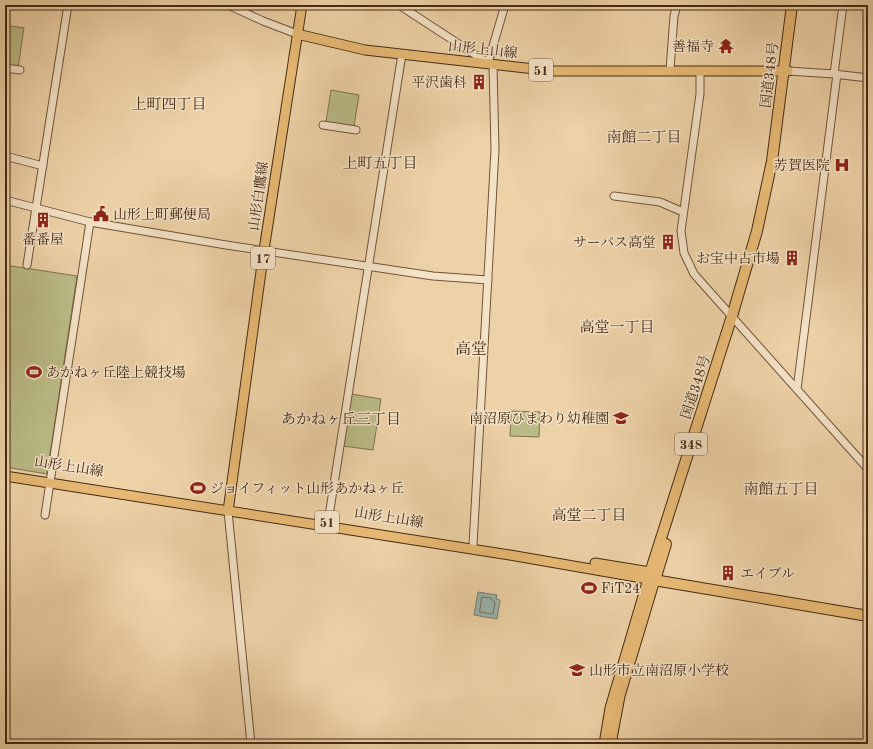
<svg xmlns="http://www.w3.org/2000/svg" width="873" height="749" viewBox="0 0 873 749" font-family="'Old Standard TT','Noto Serif JP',serif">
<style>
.green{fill:#babb86;stroke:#7f724d}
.water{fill:#9bb6af;stroke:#787e71}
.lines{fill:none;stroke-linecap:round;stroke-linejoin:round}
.shore{stroke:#707062;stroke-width:1}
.minor-casing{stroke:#6e5439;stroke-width:9}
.major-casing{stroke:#442a14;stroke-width:11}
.highway-casing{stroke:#442a14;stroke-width:12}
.minor{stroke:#f4e2c6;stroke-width:7}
.major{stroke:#e7b974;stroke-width:9}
.highway{stroke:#e7b974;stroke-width:10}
.labels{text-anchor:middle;stroke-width:3;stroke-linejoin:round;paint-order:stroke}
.shield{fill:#f4e2c6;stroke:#796149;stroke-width:1}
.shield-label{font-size:13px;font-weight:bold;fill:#442a14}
.poi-label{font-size:14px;fill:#442a14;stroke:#f4e2c6;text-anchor:end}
.street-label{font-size:14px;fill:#442a14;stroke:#f4e2c6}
.neighbourhood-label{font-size:15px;fill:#442a14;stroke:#f4e2c6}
.quarter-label{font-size:16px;fill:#442a14;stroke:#f4e2c6}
</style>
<rect width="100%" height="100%" fill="#eed2a7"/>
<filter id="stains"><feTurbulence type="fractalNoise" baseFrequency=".005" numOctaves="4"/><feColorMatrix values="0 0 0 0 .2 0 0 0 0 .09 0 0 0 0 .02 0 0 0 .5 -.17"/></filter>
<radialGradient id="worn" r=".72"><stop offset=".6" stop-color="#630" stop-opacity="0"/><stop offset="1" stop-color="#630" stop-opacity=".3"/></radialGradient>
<g class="green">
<path d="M5,25L24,28L18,68L5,66Z"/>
<path d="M331,90L359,95L354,126L326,122Z"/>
<path d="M5,265L77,276L47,474L5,467Z"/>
<path d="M351,394L381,399L373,450L343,446Z"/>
<path d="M511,411L540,412L539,437L510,436Z"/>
</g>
<path class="water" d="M478,592L497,595L496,599L500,600L497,619L474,615Z"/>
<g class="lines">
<path class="shore" d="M482,597L491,598L495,603L493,614L480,612Z"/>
<defs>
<g id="minor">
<path d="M228,5L263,21L297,34"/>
<path d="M399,5L488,63L505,5"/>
<path d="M5,68L20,70"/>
<path d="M670,70L674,16L677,5"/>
<path d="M700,71V94L681,231L684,253L694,274L868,469"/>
<path d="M788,71L834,74L868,78"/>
<path d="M834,74L843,5"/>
<path d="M323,125L356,130"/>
<path d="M5,156L43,166"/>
<path d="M614,196L660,202L683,212"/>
<path d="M5,200L90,222L226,245L433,276L488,280"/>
<path d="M27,265L68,5"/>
<path d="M797,389L837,74"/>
<path d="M228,511L251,744"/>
<path d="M45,515L90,222"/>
<path d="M328,522L402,54"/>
<path d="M473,545L495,150L493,64"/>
</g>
<g id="major">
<path d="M297,34L365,50L552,71H788"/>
<path d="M5,476L510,555L648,579L610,708L604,744"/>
<path d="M228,511L264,250L302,5"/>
<path d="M595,563L650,572"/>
<path d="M611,744L620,696L655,580"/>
</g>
<g id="highway">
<path d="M792,5L772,161L757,231L732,316L648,579L868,616"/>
<path d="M655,580L666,544"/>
</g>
</defs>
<use href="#minor" class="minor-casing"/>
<use href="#major" class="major-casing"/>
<use href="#highway" class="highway-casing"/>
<use href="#minor" class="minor"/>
<use href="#major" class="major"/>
<use href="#highway" class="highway"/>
</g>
<defs>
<symbol id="temple-bare" viewBox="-9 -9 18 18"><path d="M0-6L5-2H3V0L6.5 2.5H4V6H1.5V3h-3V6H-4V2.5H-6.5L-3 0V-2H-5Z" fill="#8f2418" stroke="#f4e2c6" stroke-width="2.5" paint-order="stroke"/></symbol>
<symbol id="building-bare" viewBox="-9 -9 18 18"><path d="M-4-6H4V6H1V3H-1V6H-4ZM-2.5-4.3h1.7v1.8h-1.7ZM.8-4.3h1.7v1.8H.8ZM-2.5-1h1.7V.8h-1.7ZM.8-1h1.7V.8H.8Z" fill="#8f2418" stroke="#f4e2c6" stroke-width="2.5" paint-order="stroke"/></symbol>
<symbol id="hospital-bare" viewBox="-9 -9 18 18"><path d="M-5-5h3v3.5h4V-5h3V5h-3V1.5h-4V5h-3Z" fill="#8f2418" stroke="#f4e2c6" stroke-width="2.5" paint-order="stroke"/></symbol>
<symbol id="civic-bare" viewBox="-9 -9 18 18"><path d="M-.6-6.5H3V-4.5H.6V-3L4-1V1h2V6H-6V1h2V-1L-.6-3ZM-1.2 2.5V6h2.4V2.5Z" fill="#8f2418" stroke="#f4e2c6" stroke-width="2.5" paint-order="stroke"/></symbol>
<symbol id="stadium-bare" viewBox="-9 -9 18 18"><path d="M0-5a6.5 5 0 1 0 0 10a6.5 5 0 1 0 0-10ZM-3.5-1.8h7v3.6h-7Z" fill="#8f2418" stroke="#f4e2c6" stroke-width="2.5" paint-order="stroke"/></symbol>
<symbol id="school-bare" viewBox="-9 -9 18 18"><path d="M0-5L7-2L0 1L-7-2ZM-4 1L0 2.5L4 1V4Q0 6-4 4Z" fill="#8f2418" stroke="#f4e2c6" stroke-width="2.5" paint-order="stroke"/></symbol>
</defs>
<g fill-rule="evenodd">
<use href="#temple-bare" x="715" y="35" width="22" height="22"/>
<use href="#building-bare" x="468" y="71" width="22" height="22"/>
<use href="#hospital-bare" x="831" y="154" width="22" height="22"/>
<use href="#civic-bare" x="90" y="203" width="22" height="22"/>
<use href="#building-bare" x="32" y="209" width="22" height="22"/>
<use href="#building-bare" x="657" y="231" width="22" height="22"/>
<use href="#building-bare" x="781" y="247" width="22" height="22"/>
<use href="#stadium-bare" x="23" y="361" width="22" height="22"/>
<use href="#school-bare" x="610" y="407" width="22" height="22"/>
<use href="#stadium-bare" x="187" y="477" width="22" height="22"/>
<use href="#building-bare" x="717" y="562" width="22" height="22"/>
<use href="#stadium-bare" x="578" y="577" width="22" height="22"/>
<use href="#school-bare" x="566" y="659" width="22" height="22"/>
</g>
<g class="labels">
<g class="shield">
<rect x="529" y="59" width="24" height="22" rx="3"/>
<rect x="251" y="247" width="24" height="22" rx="3"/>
<rect x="675" y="433" width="32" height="22" rx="3"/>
<rect x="315" y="511" width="24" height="22" rx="3"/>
</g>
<g class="shield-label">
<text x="541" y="75">51</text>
<text x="263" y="263">17</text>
<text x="691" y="449">348</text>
<text x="327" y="527">51</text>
</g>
<g class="poi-label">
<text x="714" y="51">善福寺</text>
<text x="467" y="87">平沢歯科</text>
<text x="830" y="170">芳賀医院</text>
<text x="113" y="219" text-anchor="start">山形上町郵便局</text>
<text x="43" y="244" text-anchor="middle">番番屋</text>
<text x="656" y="247">サーパス高堂</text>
<text x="780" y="263">お宝中古市場</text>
<text x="46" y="377" text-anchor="start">あかねヶ丘陸上競技場</text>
<text x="609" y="423">南沼原ひまわり幼稚園</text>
<text x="210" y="493" text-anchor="start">ジョイフィット山形あかねヶ丘</text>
<text x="740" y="578" text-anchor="start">エイブル</text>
<text x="601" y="593" text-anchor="start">FiT24</text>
<text x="589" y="675" text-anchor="start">山形市立南沼原小学校</text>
</g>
<g class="street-label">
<text transform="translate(483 49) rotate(6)" y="5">山形上山線</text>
<text transform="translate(769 75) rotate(-83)" y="5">国道348号</text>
<text transform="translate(258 196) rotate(-82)" y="5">山形白鷹線</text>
<text transform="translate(695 387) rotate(-72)" y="5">国道348号</text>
<text transform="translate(69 466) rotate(9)" y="5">山形上山線</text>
<text transform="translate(389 517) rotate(9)" y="5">山形上山線</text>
</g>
<g class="neighbourhood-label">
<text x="169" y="109">上町四丁目</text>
<text x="644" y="142">南館二丁目</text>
<text x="380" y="168">上町五丁目</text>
<text x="617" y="332">高堂一丁目</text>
<text x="341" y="424">あかねヶ丘三丁目</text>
<text x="781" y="494">南館五丁目</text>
<text x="589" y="520">高堂二丁目</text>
</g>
<g class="quarter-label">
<text x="471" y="354">高堂</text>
</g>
</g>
<rect width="873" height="749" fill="none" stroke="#eed2a7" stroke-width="20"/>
<rect x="6" y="6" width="861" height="737" fill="none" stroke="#442a14" stroke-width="2"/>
<rect x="10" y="10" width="853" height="729" fill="none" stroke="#442a14"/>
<rect width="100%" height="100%" filter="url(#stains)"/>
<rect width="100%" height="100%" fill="url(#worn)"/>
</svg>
